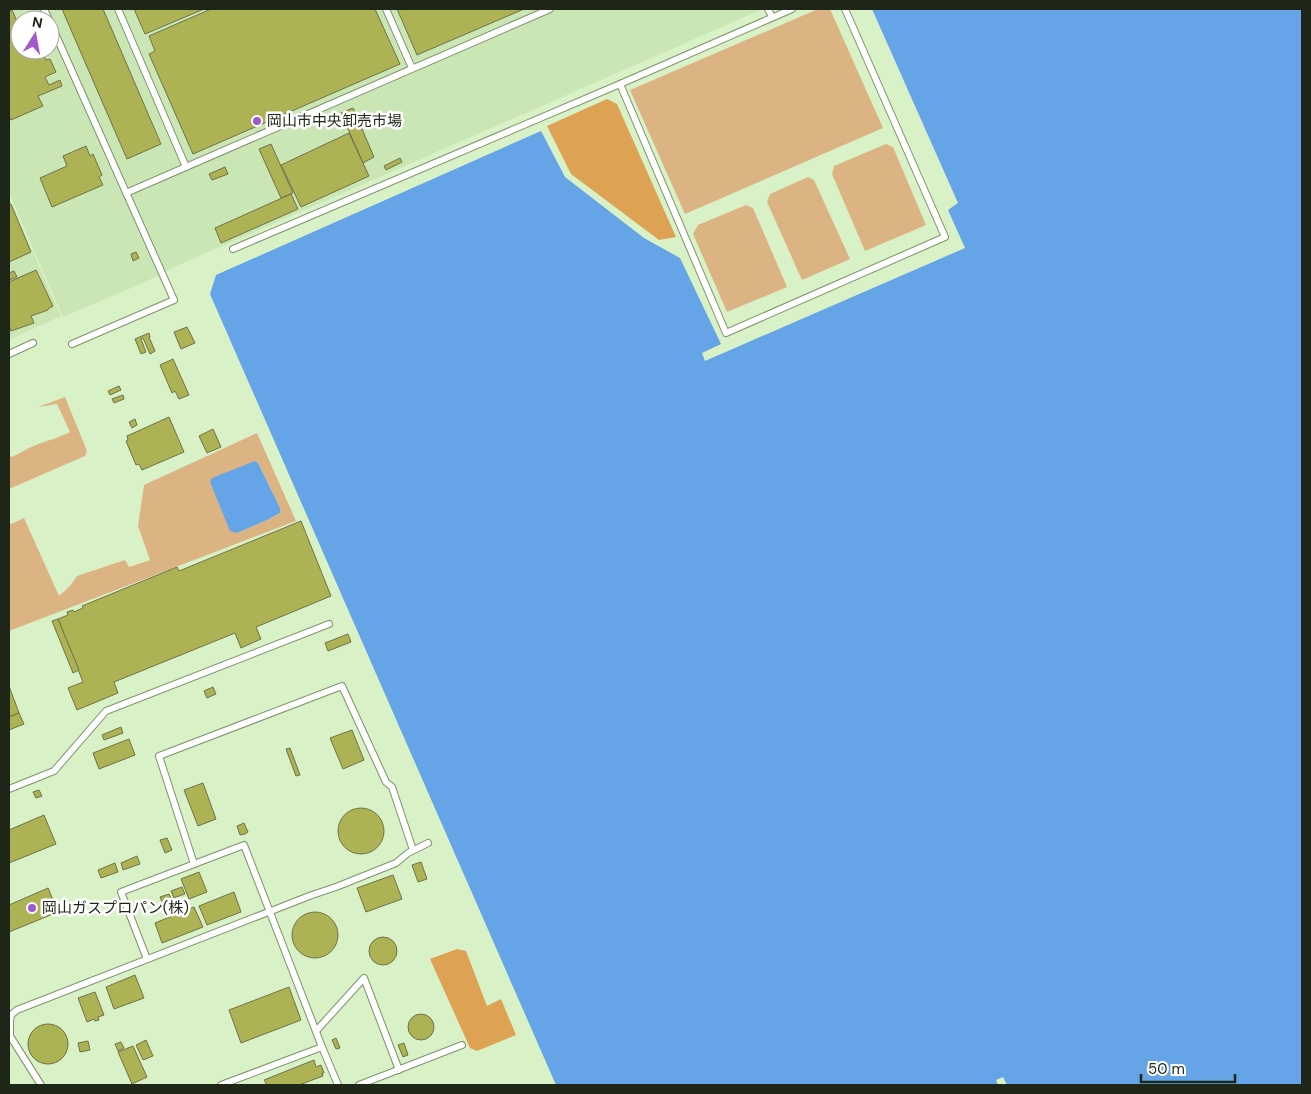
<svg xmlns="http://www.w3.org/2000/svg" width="1311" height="1094" viewBox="0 0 1311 1094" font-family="'DM Sans','Noto Sans JP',sans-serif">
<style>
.built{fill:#cbe6b5;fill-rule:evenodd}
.green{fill:#dcb484;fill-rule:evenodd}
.forest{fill:#dea255}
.water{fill:#65a4e6}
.building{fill:#adb254;stroke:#6f7247}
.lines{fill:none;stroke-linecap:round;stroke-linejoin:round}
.service-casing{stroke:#7d936c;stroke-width:8}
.service{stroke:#fff;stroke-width:6}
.poi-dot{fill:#a259cc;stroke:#fff;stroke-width:2}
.labels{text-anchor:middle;stroke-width:5;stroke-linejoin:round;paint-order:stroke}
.poi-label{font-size:15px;fill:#1e2617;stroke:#fff;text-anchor:start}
</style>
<rect width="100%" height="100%" fill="#d9f1c7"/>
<g class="built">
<path d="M9,9H763L181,264L143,283L63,317L9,193ZM20,20H50V50H20Z"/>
<path d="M9,198L61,316L9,340Z"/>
</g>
<g class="green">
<path d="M818,9H830L883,128L685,214L630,90Z"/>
<path d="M886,144L893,147L926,225L865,251L832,174L834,166Z"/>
<path d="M808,177L814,180L850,259L802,280L767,202L770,194Z"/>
<path d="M746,205L753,208L787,287L727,312L693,234L698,225Z"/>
<path d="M65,397L87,451L85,456L9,489V455L11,457C20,454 27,448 36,445C48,440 59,438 70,432L57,404L38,407Z"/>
<path d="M257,433L296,521L9,631V525L24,518L59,596L70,586L77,576L125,560L129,567L150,560L138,526L144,485ZM255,461L258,463L280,508V513L267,520L237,533Z"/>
</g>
<g class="forest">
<path d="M607,99L617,104L676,237L659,240L571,174L547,126Z"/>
<path d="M457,949L466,951L487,1006L501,999L516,1035L477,1051L470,1048L430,959Z"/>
</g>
<g class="water">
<path d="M872,9H1302V1085H1007L1003,1077L996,1080L998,1085H556L210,294L216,275L541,131L565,177L644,238L680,258L721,344L702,353L705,361L965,248L948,210L958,203Z"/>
<path d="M255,461L258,463L280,508V513L267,520L237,533L230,531L210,482L212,478Z"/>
</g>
<g class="building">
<path d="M62,9H103L161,144L127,159Z"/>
<path d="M134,9H204L145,34Z"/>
<path d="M211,9H375L400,64L193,154L149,54L155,51L149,36Z"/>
<path d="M397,9H524L417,55Z"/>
<path d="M12,10L20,28V50H41L46,60L50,59L56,72L45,77L49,85L60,80L62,86L38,96L43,106L11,120L9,115V11Z"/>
<path d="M353,108L374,157L363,163L341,113Z"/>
<path d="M349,133L369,176L301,207L281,165Z"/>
<path d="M271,144L293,193L281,198L259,149Z"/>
<path d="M86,146L90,156L93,154L102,175L99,177L103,185L52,207L40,178L67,166L63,156Z"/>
<path d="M400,158L402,162L386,170L384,166Z"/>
<path d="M225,167L228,174L212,180L209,174Z"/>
<path d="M291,194L298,209L221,243L215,228Z"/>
<path d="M11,204L31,252L9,262V205Z"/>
<path d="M136,252L139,258L133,261L131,254Z"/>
<path d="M36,270L53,306L48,309V310L31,316L34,323L11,331L9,325V282Z"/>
<path d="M14,271L17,277L9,280V273Z"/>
<path d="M187,327L195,343L181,349L174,332Z"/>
<path d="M149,333L150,337H149L155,351L150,354L143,338L141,339L146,352L141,354L135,339Z"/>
<path d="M173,359L189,395L179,399L175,391L172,393L160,365Z"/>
<path d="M119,386L121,390L110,395L108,391Z"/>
<path d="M123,395L124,399L114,403L112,399Z"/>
<path d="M169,417L184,452L142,470L139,464L136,465L126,441L128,440L127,436Z"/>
<path d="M135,419L137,425L132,428L129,422Z"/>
<path d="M213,429L221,447L207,453L199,436Z"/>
<path d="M301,521L331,596L256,627L261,639L241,648L235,633L114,682L118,693L77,710L68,688L83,682L58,619L68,615L67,612L73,610L74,612L83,608L82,606L177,567L179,571Z"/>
<path d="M58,619L79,670L73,673L52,621Z"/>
<path d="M348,634L351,642L328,651L325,643Z"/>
<path d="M9,686L19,713L9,717Z"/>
<path d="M213,687L216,694L207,698L204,691Z"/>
<path d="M19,713L24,724L9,730V717Z"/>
<path d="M121,727L123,733L104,740L102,735Z"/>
<path d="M352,730L364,760L343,769L330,738Z"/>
<path d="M129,739L135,755L99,769L93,753Z"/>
<path d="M290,748L300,775L296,776L286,749Z"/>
<path d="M203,783L216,819L198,826L184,790Z"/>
<path d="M39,790L42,796L36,798L33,792Z"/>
<circle cx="361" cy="831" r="23"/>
<path d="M44,815L56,844L9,863V830Z"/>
<path d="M244,823L248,832L245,834L240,835L237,826Z"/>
<path d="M167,838L172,850L165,853L160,840Z"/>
<path d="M137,856L140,864L123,870L121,863Z"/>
<path d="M421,862L427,879L418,882L412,865Z"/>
<path d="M115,863L118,872L101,878L98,870Z"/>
<path d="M199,872L207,892L189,899L181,879Z"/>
<path d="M393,875L402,899L366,912L357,888Z"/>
<path d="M182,887L185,894L174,898L171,891Z"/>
<path d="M48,888L58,912L9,932V905Z"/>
<path d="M234,892L241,912L207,925L199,906Z"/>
<path d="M169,894L172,901L163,904L160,897Z"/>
<path d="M194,907L203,927L162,943L155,923Z"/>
<circle cx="315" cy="935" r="23"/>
<circle cx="383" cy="951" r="14"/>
<path d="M135,975L144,998L114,1009L106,987Z"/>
<path d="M289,987L301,1020L241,1043L229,1010Z"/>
<path d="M95,992L104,1015L98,1017L99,1020L95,1021L94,1019L87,1022L78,998Z"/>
<circle cx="421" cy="1027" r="13"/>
<circle cx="48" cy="1044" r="20"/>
<path d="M336,1038L340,1048L336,1049L332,1040Z"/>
<path d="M146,1040L153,1056L143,1060L136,1045Z"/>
<path d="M88,1041L90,1050L80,1052L78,1043Z"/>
<path d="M121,1042L124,1048L118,1051L115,1044Z"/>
<path d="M404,1043L408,1055L403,1057L398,1045Z"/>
<path d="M133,1046L147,1077L132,1084L118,1052Z"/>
<path d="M314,1060L316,1067L321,1065L324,1073H322L323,1076L299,1085H267L264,1080Z"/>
</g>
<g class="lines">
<defs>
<g id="service">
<path d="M44,9L49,20"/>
<path d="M118,9L186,167"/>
<path d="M386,9L412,68"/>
<path d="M768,9L772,17"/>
<path d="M50,22L174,300L72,344"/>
<path d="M620,84L726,333L945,237L845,9"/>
<path d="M126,193L550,9"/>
<path d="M233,249L620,84L792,9"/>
<path d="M9,354L33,343"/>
<path d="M9,789L54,771L106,711L329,624"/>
<path d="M194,864L159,756L342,686L386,782L392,787L413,850"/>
<path d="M147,959L121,892L244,845L322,1047L338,1085"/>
<path d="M316,1031L364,978L399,1070"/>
<path d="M41,1085L10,1036V1021L11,1015L17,1010L312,895L336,887L396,863L408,853L428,843"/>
<path d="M221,1085L322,1047"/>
<path d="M359,1085L462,1045"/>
</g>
</defs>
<use href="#service" class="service-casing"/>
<use href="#service" class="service"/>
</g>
<g class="poi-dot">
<circle cx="257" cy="121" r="5"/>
<circle cx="32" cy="908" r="5"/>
</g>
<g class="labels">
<g class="poi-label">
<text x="267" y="126">岡山市中央卸売市場</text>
<text x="42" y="913">岡山ガスプロパン(株)</text>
</g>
</g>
<rect width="1311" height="1094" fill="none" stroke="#1e2617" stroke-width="20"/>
<g transform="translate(35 35) rotate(11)"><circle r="24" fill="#ffffff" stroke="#a5a8a2"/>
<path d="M0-4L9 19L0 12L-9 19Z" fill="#a259cc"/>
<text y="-8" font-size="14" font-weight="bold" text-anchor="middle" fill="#1e2617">N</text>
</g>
<path d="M1141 1074v8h94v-8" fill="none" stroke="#1e2617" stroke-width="2.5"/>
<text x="1148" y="1074" font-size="15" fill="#1e2617" stroke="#ffffff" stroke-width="4" paint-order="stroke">50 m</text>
</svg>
